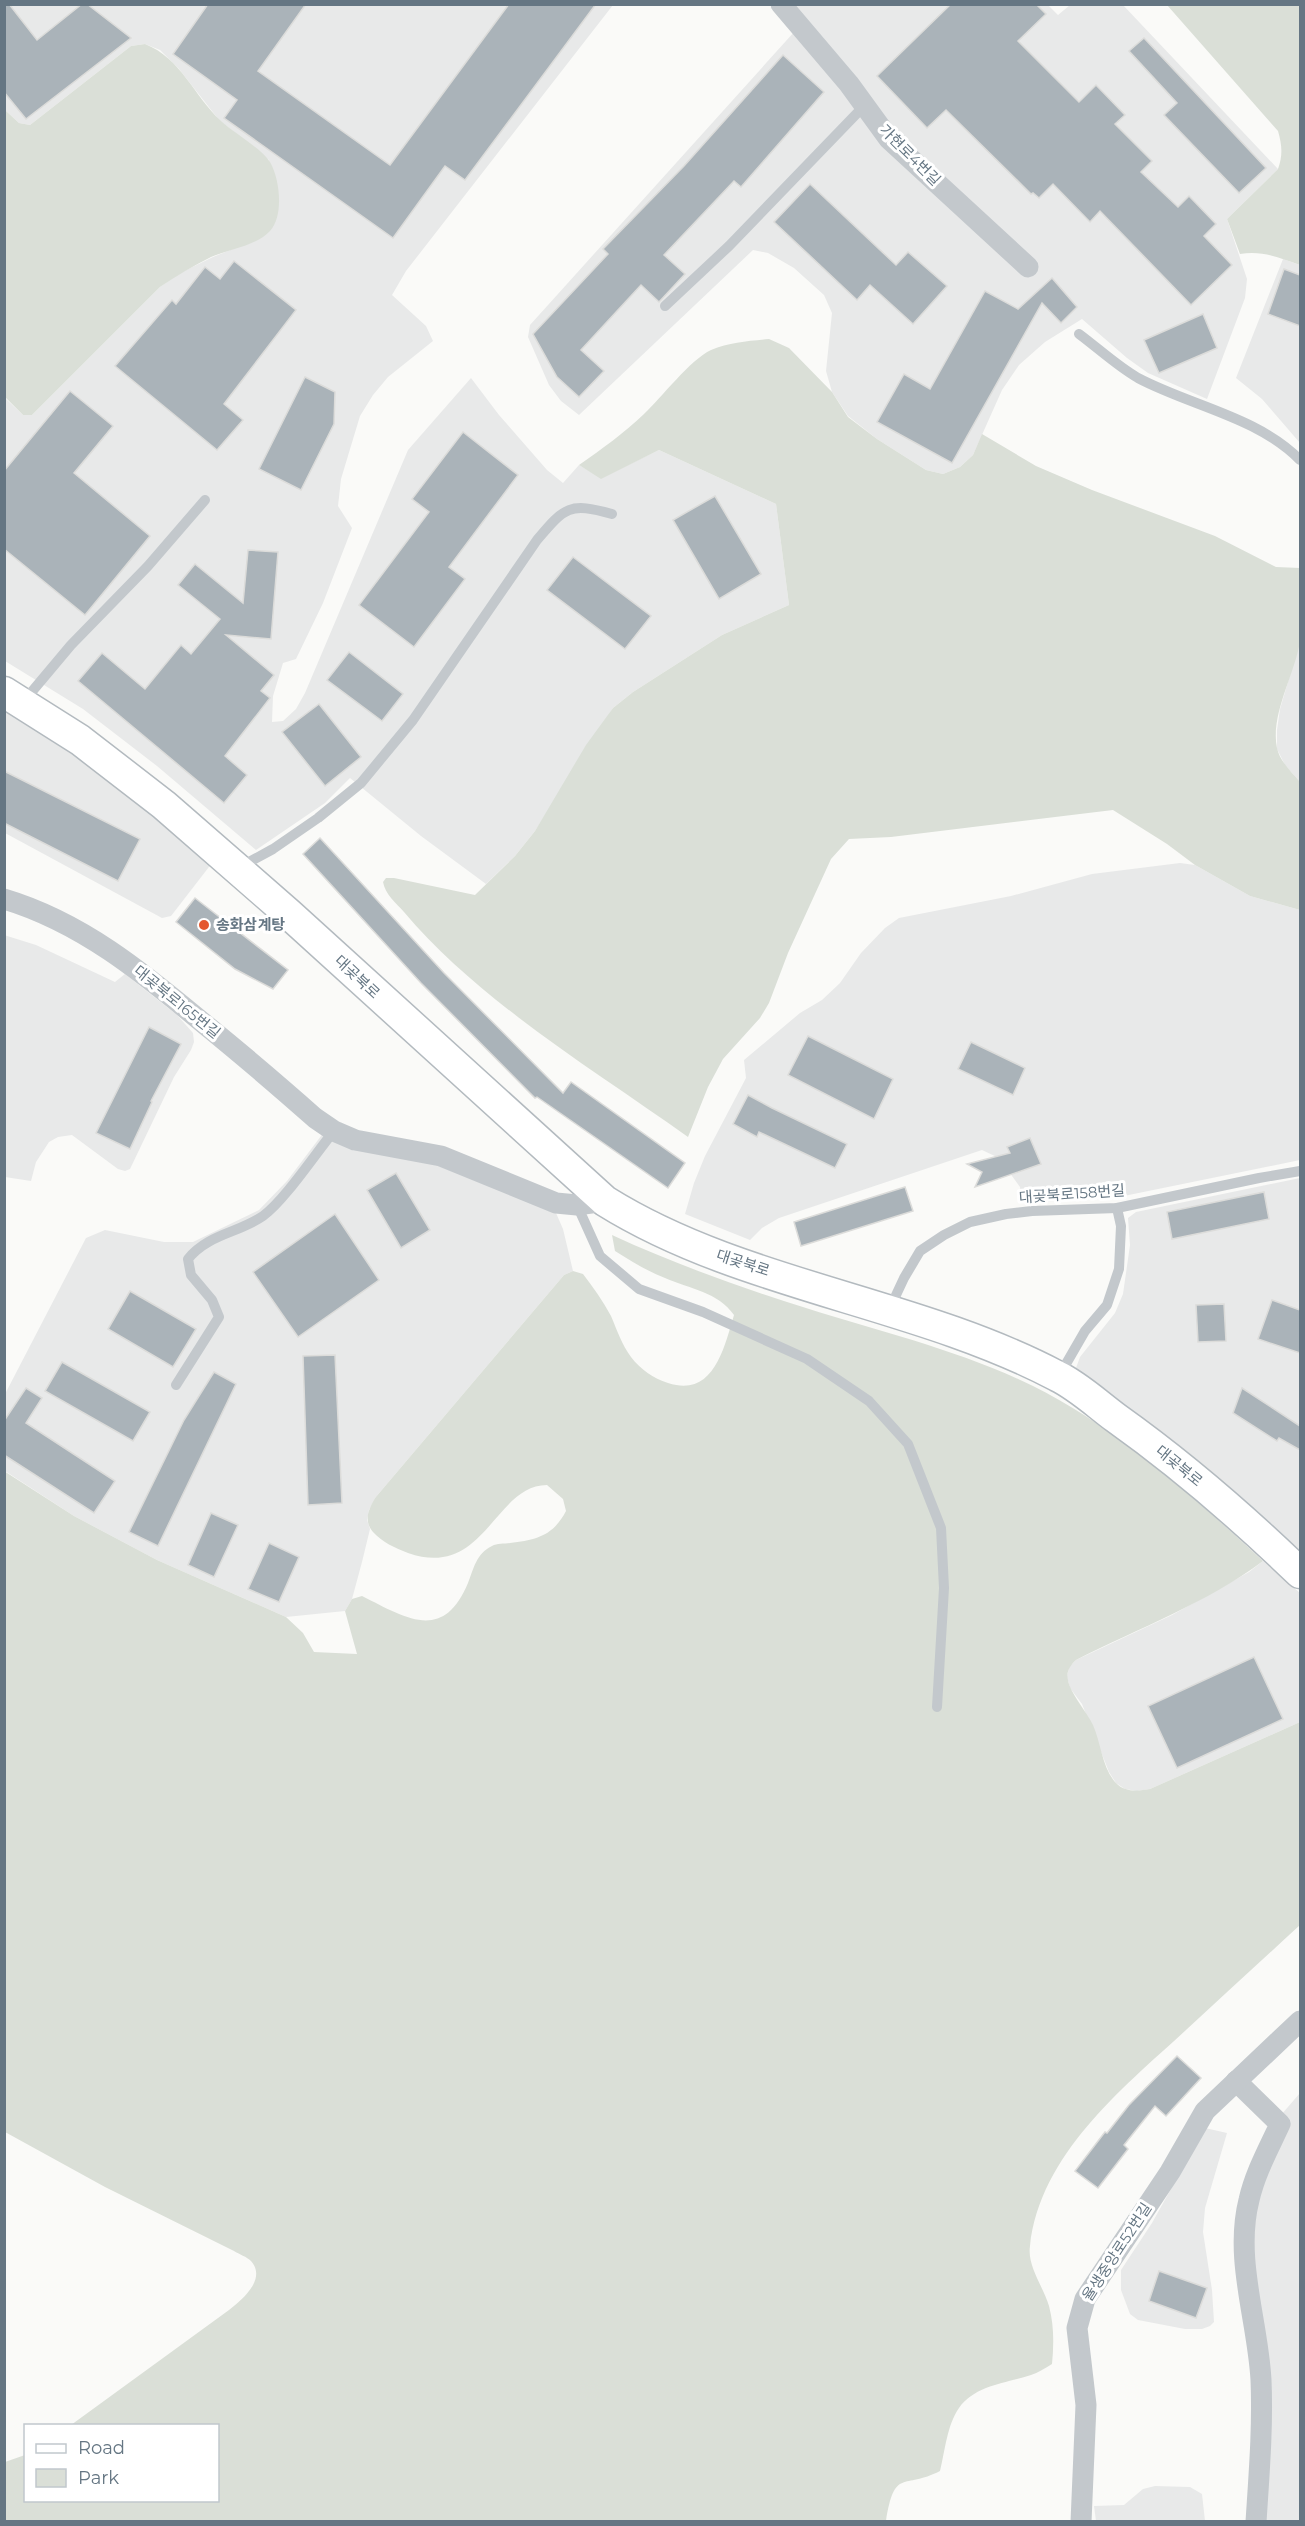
<svg xmlns="http://www.w3.org/2000/svg" width="1305" height="2526" viewBox="0 0 1305 2526" font-family="Montserrat,'Noto Sans KR',sans-serif">
<style>
.built{fill:#e8e9e9}
.green{fill:#dadfd7}
.building{fill:#aab3b9;stroke:#dcdcda;stroke-width:1.5}
.lines{fill:none;stroke-linecap:round;stroke-linejoin:round}
.secondary-casing{stroke:#b3babf;stroke-width:33}
.lane{stroke:#c3c8cc;stroke-width:10}
.street{stroke:#c3c8cc;stroke-width:21}
.secondary{stroke:#fff;stroke-width:30}
.poi-dot{fill:#e4572e;stroke:#fff;stroke-width:2}
.labels{text-anchor:middle;stroke-width:6;stroke-linejoin:round;paint-order:stroke}
.street-label{font-size:15px;fill:#657683;stroke:#fff}
.poi-label{font-size:15px;font-weight:bold;fill:#657683;stroke:#fff;text-anchor:start}
</style>
<rect width="100%" height="100%" fill="#fafaf8"/>
<g class="built">
<path d="M1047,4L1058,15L1070,5H1123L1278,169L1227,219L1247,279L1245,298L1207,399L1148,373L1127,358L1082,319L1045,342L1019,365L1002,390L973,455L960,467L943,474L926,470L877,439L848,416L832,392L826,371L832,313L824,295L794,268L768,253L753,250L579,415L561,401L549,385L528,337L530,325L804,21L790,5Z"/>
<path d="M5,5H613L406,271L392,295L426,326L433,341L388,377L373,395L360,416L341,479L338,506L352,528L323,603L296,659L283,663L273,696L272,722L283,721L296,709L305,693L408,450L471,378L499,415L547,470L563,483L579,465L601,478L659,450L776,504L789,605L722,635L633,692L613,708L535,831L515,856L486,884L421,836L350,778L325,803L256,850L157,766L83,709L5,661L4,397L23,415H32L160,287L180,273L213,257L257,239L269,160L219,120L179,69L160,50L145,44L131,46L30,125L19,123L5,110Z"/>
<path d="M1283,259L1300,265V443L1262,399L1236,378Z"/>
<path d="M1300,641V782L1285,765L1277,749V730L1280,709Z"/>
<path d="M4,706L80,755L212,863L171,916L162,918L5,833Z"/>
<path d="M1180,863L1195,865L1250,896L1300,910V1160L1114,1198L1022,1203L1020,1187L999,1158L982,1150L779,1218L762,1228L750,1240L685,1214L694,1183L705,1156L746,1078L744,1060L800,1013L822,1000L840,983L861,953L885,928L899,918L1011,896L1092,874Z"/>
<path d="M4,935L36,945L115,982L125,974L177,1015L193,1033L194,1042L191,1050L174,1077L130,1169L125,1171L118,1169L72,1135L58,1137L49,1142L36,1162L31,1181L5,1177Z"/>
<path d="M324,1132L415,1155L556,1213L563,1229L573,1271L564,1275L375,1498L369,1510L367,1520L370,1529L362,1562L352,1599L345,1611L286,1617L157,1560L74,1516L5,1471L4,1396L86,1238L105,1230L164,1242H193L259,1210L287,1181Z"/>
<path d="M1300,1178V1554L1082,1376L1076,1368L1080,1357L1115,1313L1123,1294L1130,1245L1128,1218L1136,1212Z"/>
<path d="M1263,1561L1300,1593V1722L1150,1789L1137,1791L1125,1789L1116,1783L1109,1772L1082,1704L1070,1688L1067,1677L1069,1667L1076,1660L1172,1615L1249,1572Z"/>
<path d="M1300,2093V2521L1263,2522L1251,2223L1281,2115Z"/>
<path d="M1205,2128L1227,2133L1205,2208L1203,2232L1212,2290L1214,2322L1210,2326L1202,2329H1185L1138,2320L1130,2314L1121,2290V2270L1152,2223Z"/>
<path d="M1155,2486L1190,2487L1202,2494L1205,2521H1096L1094,2506L1124,2505L1143,2489Z"/>
</g>
<g class="green">
<path d="M1167,5H1300V265C1280,258 1262,250 1240,254L1227,219L1278,169C1283,155 1282,145 1278,131Z"/>
<path d="M145,44C181,58 194,96 221,121C234,133 261,148 270,162C280,179 284,216 270,231C256,246 229,249 211,257C193,266 176,276 160,287L32,415H23L5,397V110L19,123L30,125L131,46Z"/>
<path d="M769,339L789,348L832,392L848,417L877,439L926,470L943,474L960,467L973,455L982,434L1036,466L1092,490L1215,536L1276,567L1300,568C1301,590 1304,620 1300,641C1295,674 1270,715 1277,748C1280,762 1292,772 1300,782V910L1250,896L1195,865L1167,844L1113,810L891,837L849,839L831,859L788,953L769,1003L760,1018L723,1059L708,1087L688,1137C593,1069 480,1002 404,912C396,903 385,894 383,882L386,878H394L475,895L515,856L535,831L586,745L613,708L633,692L722,635L789,605L776,504L659,450L601,479L579,465C602,449 624,433 644,414C661,398 691,359 711,350C730,342 749,341 769,339Z"/>
<path d="M612,1235C675,1264 739,1287 806,1308C882,1332 962,1351 1033,1386C1119,1429 1193,1496 1263,1561C1207,1603 1139,1628 1076,1660C1070,1666 1066,1671 1068,1680C1070,1693 1087,1712 1093,1725C1101,1743 1102,1767 1115,1782C1125,1793 1138,1791 1150,1789L1300,1722V1925C1262,1960 1224,1995 1186,2030C1123,2088 1040,2154 1030,2246C1027,2266 1043,2286 1049,2306C1054,2325 1054,2344 1052,2364C1045,2368 1038,2373 1031,2375C1007,2383 975,2385 959,2408C947,2425 945,2451 940,2471C903,2490 895,2467 886,2521H5V2462L25,2455L26,2500H218V2426L71,2425L229,2310C242,2300 267,2279 251,2261C247,2257 239,2254 234,2251L105,2187L5,2132L4,1471L74,1516L157,1560L286,1617L303,1633L314,1652L357,1654L345,1611L352,1599L362,1596C406,1618 443,1643 468,1583C474,1568 476,1554 492,1546C497,1543 504,1544 510,1543C536,1540 553,1536 566,1511L563,1499L547,1485C494,1485 485,1580 408,1553C395,1548 382,1542 373,1532C363,1520 369,1509 375,1498L564,1275L573,1271L583,1274C593,1287 603,1301 611,1316C617,1330 622,1345 631,1357C641,1370 653,1378 668,1383C713,1398 724,1349 734,1315C718,1292 690,1289 665,1278C647,1271 631,1261 615,1251Z"/>
</g>
<g class="building">
<path d="M4,4H9L37,40L82,4H87L131,38L26,119L4,92Z"/>
<path d="M208,4H306L258,71L390,165L509,4H596L465,180L445,166L393,238L224,118L237,100L173,54Z"/>
<path d="M951,4H1036L1046,14L1018,41L1079,102L1096,85L1125,115L1115,124L1152,161L1141,172L1178,207L1189,196L1216,224L1204,236L1232,265L1191,305L1100,211L1090,222L1053,184L1039,198L1033,193L1031,194L946,110L927,128L877,76Z"/>
<path d="M1144,38L1266,168L1239,193L1164,115L1177,103L1129,51Z"/>
<path d="M783,55L824,92L741,187L734,181L664,255L685,274L659,302L641,285L581,350L604,371L579,397L557,377L533,334L608,254L603,249L684,166Z"/>
<path d="M810,184L896,265L908,252L947,286L913,324L870,285L857,300L774,222Z"/>
<path d="M234,261L296,310L224,404L243,420L217,450L115,366L172,300L176,304L205,267L220,279Z"/>
<path d="M1284,269L1300,275V326L1268,314Z"/>
<path d="M1052,278L1077,307L1061,323L1042,303L952,463L877,422L904,374L930,389L985,291L1018,309Z"/>
<path d="M1203,314L1217,348L1159,373L1144,340Z"/>
<path d="M305,377L335,392L334,424L301,490L259,469Z"/>
<path d="M70,391L113,426L74,473L150,536L85,615L4,549V471Z"/>
<path d="M463,432L518,475L449,567L465,579L414,647L359,605L429,512L412,499Z"/>
<path d="M715,496L761,574L719,599L673,520Z"/>
<path d="M248,550L278,552L271,639L226,635L274,675L261,691L270,698L225,756L247,775L224,803L78,681L102,653L145,689L181,645L191,654L220,619L178,585L195,564L243,603Z"/>
<path d="M573,557L651,616L625,649L547,590Z"/>
<path d="M349,652L403,694L382,721L327,680Z"/>
<path d="M319,704L361,757L325,786L282,732Z"/>
<path d="M4,771L140,839L118,881L4,823Z"/>
<path d="M320,838L444,973L563,1093L571,1082L685,1163L668,1188L537,1097L535,1098L421,983L303,854Z"/>
<path d="M195,898L288,970L273,989L235,969L176,922Z"/>
<path d="M149,1027L181,1044L151,1101L152,1102L130,1149L96,1133Z"/>
<path d="M808,1036L893,1079L874,1119L788,1075Z"/>
<path d="M971,1042L1025,1068L1013,1095L958,1069Z"/>
<path d="M748,1095L772,1108L847,1144L835,1168L759,1132L757,1137L733,1124Z"/>
<path d="M1030,1138L1041,1164L975,1187L982,1172L967,1164L1010,1153L1007,1147Z"/>
<path d="M396,1173L430,1230L401,1248L367,1190Z"/>
<path d="M905,1187L913,1211L801,1246L794,1222Z"/>
<path d="M1264,1192L1269,1219L1172,1239L1167,1212Z"/>
<path d="M335,1214L379,1280L298,1337L253,1272Z"/>
<path d="M130,1291L196,1329L173,1367L108,1329Z"/>
<path d="M1272,1300L1300,1310V1353L1258,1339Z"/>
<path d="M1224,1304L1226,1341L1198,1342L1196,1305Z"/>
<path d="M335,1355L342,1503L308,1505L303,1356Z"/>
<path d="M62,1362L150,1412L133,1441L45,1391Z"/>
<path d="M214,1372L236,1384L158,1546L129,1532L184,1420Z"/>
<path d="M26,1388L42,1398L26,1423L115,1481L94,1513L4,1455V1421Z"/>
<path d="M1242,1388L1300,1426V1450L1279,1438L1277,1441L1233,1413Z"/>
<path d="M211,1513L238,1525L214,1577L188,1565Z"/>
<path d="M269,1543L299,1557L279,1602L248,1589Z"/>
<path d="M1254,1657L1283,1719L1177,1768L1148,1706Z"/>
<path d="M1177,2056L1201,2078L1166,2116L1155,2106L1124,2145L1128,2149L1098,2188L1075,2171L1105,2132L1107,2133L1129,2105Z"/>
<path d="M1159,2271L1207,2288L1196,2318L1149,2301Z"/>
</g>
<g class="lines">
<defs>
<path id="secondary" d="M4,692L80,740L164,805L289,914L605,1201C741,1286 915,1301 1057,1376C1078,1386 1097,1404 1116,1418C1182,1465 1242,1517 1300,1573"/>
</defs>
<use href="#secondary" class="secondary-casing"/>
<g class="lane">
<path d="M665,306L729,246L865,105"/>
<path d="M1079,334C1098,348 1117,366 1138,378C1191,406 1258,417 1300,460"/>
<path d="M24,701L71,645L148,566L205,500"/>
<path d="M240,867L273,849L318,818L361,783L413,720L537,540C565,507 569,502 612,514"/>
<path d="M577,1205L600,1256L639,1289L703,1312L807,1359L869,1401L908,1444L941,1528L944,1588L937,1707"/>
<path d="M890,1308L904,1278L920,1251L944,1235L970,1222L1006,1214L1032,1211L1117,1208L1259,1178L1300,1171"/>
<path d="M1059,1376L1085,1331L1107,1305L1119,1269L1121,1226L1117,1208"/>
<path d="M176,1385L219,1317L212,1300L191,1275L188,1259C208,1234 239,1233 263,1216C284,1201 316,1153 334,1131"/>
</g>
<g class="street">
<path d="M781,4L849,84L889,139L1028,267"/>
<path d="M4,899C81,922 142,972 202,1022C240,1053 278,1085 315,1118L334,1131L355,1140L441,1156L556,1203L577,1205L605,1201"/>
<path d="M1236,2081L1280,2124C1269,2148 1255,2173 1249,2200C1234,2259 1258,2321 1261,2380C1263,2427 1259,2475 1256,2522"/>
<path d="M1081,2522L1086,2405L1077,2328L1085,2299L1170,2172L1205,2111L1300,2021"/>
</g>
<use href="#secondary" class="secondary"/>
</g>
<circle class="poi-dot" cx="204" cy="925" r="6"/>
<g class="labels">
<g class="street-label">
<text transform="translate(910 155) rotate(45)" y="5">가현로4번길</text>
<text transform="translate(357 977) rotate(43)" y="5">대곶북로</text>
<text transform="translate(177 1002) rotate(39)" y="5">대곶북로165번길</text>
<text transform="translate(1072 1194) rotate(-4)" y="5">대곶북로158번길</text>
<text transform="translate(743 1263) rotate(18)" y="5">대곶북로</text>
<text transform="translate(1179 1466) rotate(39)" y="5">대곶북로</text>
<text transform="translate(1117 2252) rotate(-57)" y="5">율생중앙로52번길</text>
</g>
<g class="poi-label">
<text x="216" y="930">송화삼계탕</text>
</g>
</g>
<rect width="1305" height="2526" fill="none" stroke="#657683" stroke-width="12"/>
<rect x="24" y="2424" width="195" height="78" fill="#ffffff" stroke="#c1c8cd" stroke-width="1.5"/>
<rect x="36" y="2444" width="30" height="9" fill="#ffffff" stroke="#c1c8cd" stroke-width="1.5"/>
<text x="78" y="2454" font-size="18" fill="#657683">Road</text>
<rect x="36" y="2469" width="30" height="18" fill="#dadfd7" stroke="#c1c8cd" stroke-width="1.5"/>
<text x="78" y="2484" font-size="18" fill="#657683">Park</text>
</svg>
